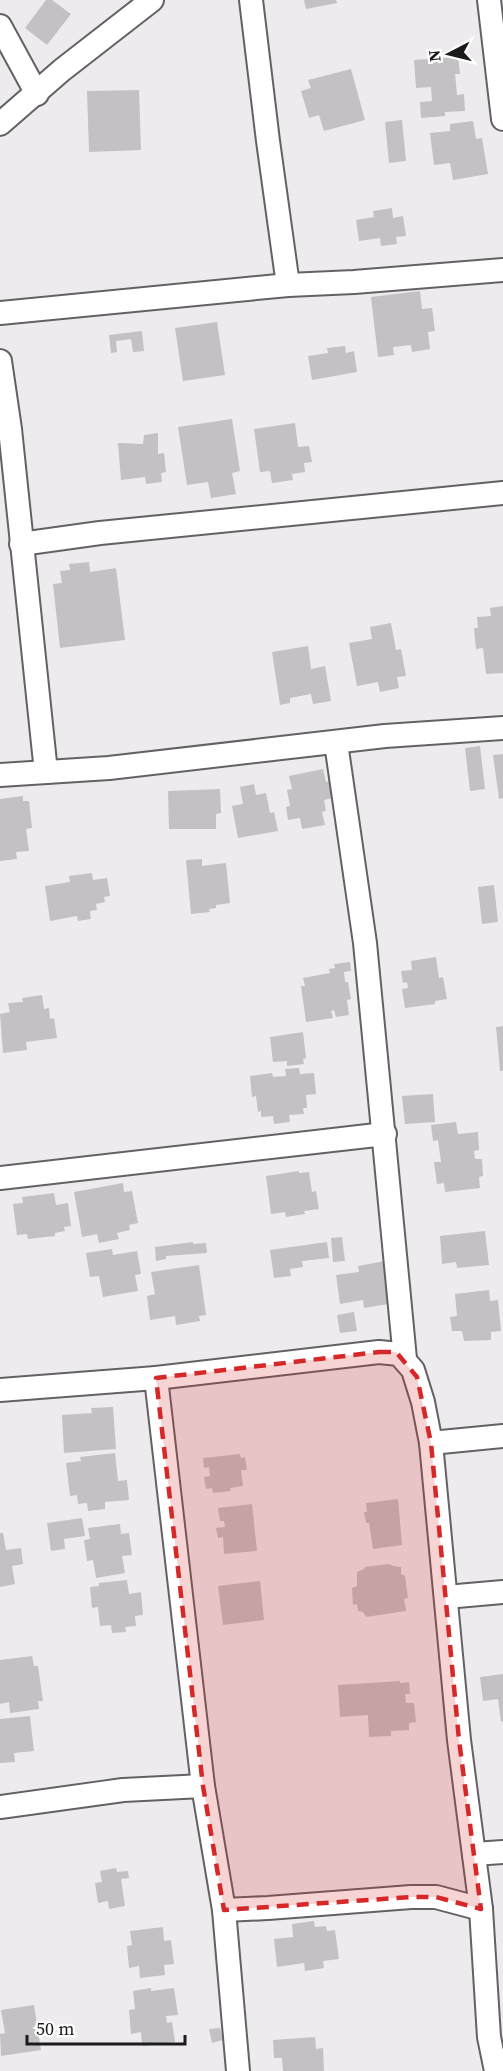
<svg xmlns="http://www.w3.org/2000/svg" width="503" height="2071" viewBox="0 0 503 2071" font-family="'Source Serif 4',serif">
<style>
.building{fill:#c3c1c4}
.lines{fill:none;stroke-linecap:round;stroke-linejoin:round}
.minor-casing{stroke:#636164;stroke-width:26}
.minor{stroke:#fff;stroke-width:22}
.marked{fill:#d62828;fill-opacity:0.2;stroke:#d62828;stroke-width:4.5;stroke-dasharray:12 8;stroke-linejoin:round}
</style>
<rect width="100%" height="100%" fill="#eeebef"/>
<g class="building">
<path d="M46,0H52L71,14L47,45L25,28Z"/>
<path d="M304,0H336L337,3L306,9Z"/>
<path d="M458,57L460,74H455L457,95L464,94L465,111L445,112V116L421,118L420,102L432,101L431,87L416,88L414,60Z"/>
<path d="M351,69L365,120L324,131L319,115L309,118L301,91L311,88L308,80Z"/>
<path d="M139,90L141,150L89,152L87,91Z"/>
<path d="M402,120L406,161L389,163L385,122Z"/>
<path d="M473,121L476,139L482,138L488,174L453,180L450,163L434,165L430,133L450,131V124Z"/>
<path d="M392,208L393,218L403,216L406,236L396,237L397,244L381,246L380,238L359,241L356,220L374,217L373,211Z"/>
<path d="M420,291L422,309L432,308L435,331L428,332L430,349L412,352L411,345L393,347L394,355L378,357L371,297Z"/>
<path d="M217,322L225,375L183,381L175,328Z"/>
<path d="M142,331L144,351L133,352L131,339L116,341L117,352L111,353L109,335Z"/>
<path d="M345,346L346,353L354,351L357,372L312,380L308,356L328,353L327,348Z"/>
<path d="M232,419L240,471L232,473L236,494L211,498L208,482L187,485L178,427Z"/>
<path d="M295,423L298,447L309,446L312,462L304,463L305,472L292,474L293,480L272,483L270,471L260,472L254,429Z"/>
<path d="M158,433V454L164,453L166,472L161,473L162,482L146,484L145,477L121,480L118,443L143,444L144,435Z"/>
<path d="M89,562L90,572L116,568L125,640L60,648L53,584L62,583L60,571L70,570L69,564Z"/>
<path d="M503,606V673L486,674L483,648L476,649L474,628H478L477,617L491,616L490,608Z"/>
<path d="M391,623L396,650L401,649L406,676L397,677L399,688L380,692L378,682L357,686L349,643L372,639L370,627Z"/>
<path d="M308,646L311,669L325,666L331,701L313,704L311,694L290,698V703L280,705L272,652Z"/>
<path d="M480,746L485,789L470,791L465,748Z"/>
<path d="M503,754V798L499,799L493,755Z"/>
<path d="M323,769L326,782L329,781L333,798L324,800L326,811L322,812L325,825L302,829L300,818L288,820L286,807L290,806L287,790L292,789L289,776Z"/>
<path d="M254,784L256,795L266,793L270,813L274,812L278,831L238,838L232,806L243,804L240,787Z"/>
<path d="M220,789L221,813L216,814V829H169L168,791Z"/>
<path d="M23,796V801H29L32,828L26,829L29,851L16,852L17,859L0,861V799Z"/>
<path d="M202,859V866L226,863L230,903L216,905V908L209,909L210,912L191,914L186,860Z"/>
<path d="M92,873L93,880L107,878L110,896L104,897L105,902L96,904L97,910L90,911L91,919L78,921L77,916L50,921L45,886L70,882L69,876Z"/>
<path d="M494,885L498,922L482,924L478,887Z"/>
<path d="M436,957L439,978L443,977L447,999L435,1001V1004L405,1008L402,989L408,988L407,982L403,983L401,971L412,970L411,961Z"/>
<path d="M350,962L351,971L344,972L345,982H348L351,999L347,1000L349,1015L336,1017L334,1010L331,1011L333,1018L306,1022L301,986H305L303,978L330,973L329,969L335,968L334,964Z"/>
<path d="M42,995L44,1009L49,1008L50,1019L54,1018L57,1038L26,1042L27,1050L3,1053L0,1014L10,1012L8,1003L23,1002L22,998Z"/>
<path d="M503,1026V1071H500L496,1027Z"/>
<path d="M303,1032L306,1058L303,1059L304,1064L287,1066V1061L273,1062L270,1037Z"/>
<path d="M299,1068L300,1074L314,1073L316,1094L306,1095L307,1108H303L304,1114L289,1115L290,1122L274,1124L273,1116L261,1117V1111L258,1112L256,1096L252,1097L250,1076L272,1073L273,1077L286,1076L285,1069Z"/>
<path d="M433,1094L435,1122L405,1124L402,1096Z"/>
<path d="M456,1122L458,1134L478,1132L479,1150L474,1151L475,1159H482L483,1176L479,1177L480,1188L445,1192L444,1183L437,1184L434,1162H441L438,1140L433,1141L431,1125Z"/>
<path d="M299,1171V1173L309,1172L312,1192L316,1191L319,1209L304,1211L305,1214L286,1217L285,1212L271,1214L266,1176Z"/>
<path d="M123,1183L124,1192L132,1191L138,1223L129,1225L130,1230L117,1233L119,1239L99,1243L97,1234L82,1237L74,1192Z"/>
<path d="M54,1193L56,1205L68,1203L71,1226L64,1227L65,1231L55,1233V1236L28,1239L27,1234L17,1235L13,1204L23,1203L22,1197Z"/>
<path d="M485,1231L489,1265L457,1268L456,1262L442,1264L440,1236Z"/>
<path d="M342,1237L345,1261L333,1262L331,1238Z"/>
<path d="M193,1242V1244L206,1243L207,1253L166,1256V1259L156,1261L155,1247Z"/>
<path d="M327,1242L329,1258L302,1261L303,1267L290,1269L291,1276L274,1278L270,1250Z"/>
<path d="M112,1249L113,1255L137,1251L141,1274L135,1275L138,1291L103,1297L99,1276L90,1277L86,1253Z"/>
<path d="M385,1261L397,1296L387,1298L388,1304L364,1308L363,1300L340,1304L336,1275L359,1272L358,1266Z"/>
<path d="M199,1265L206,1315L199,1316L200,1321L176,1325L175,1316L150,1320L147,1296L155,1294L151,1272Z"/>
<path d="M489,1290L490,1301L498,1300L501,1331L491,1332V1340L464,1341L462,1331H452L450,1317L457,1316L455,1294Z"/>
<path d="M354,1312L357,1331L340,1333L337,1315Z"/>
<path d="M113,1407L116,1449L64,1453L62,1415L92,1413L91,1408Z"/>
<path d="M115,1453L118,1481L127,1480L129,1500L105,1502V1509L88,1511L87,1503L78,1504L77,1495L70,1496L66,1463L81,1461L80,1457Z"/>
<path d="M240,1454L241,1458L245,1457L247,1470H241L243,1486L230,1488L231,1491L213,1493L212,1488L206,1489L204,1477L210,1476L209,1467L204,1468L203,1458Z"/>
<path d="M398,1499L402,1545L373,1549L369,1523H366L364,1512H367L366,1503Z"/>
<path d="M252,1504L257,1551L224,1554L223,1537L218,1538L216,1528L225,1527L224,1521H220L218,1508Z"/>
<path d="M82,1518L85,1536L64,1539L65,1549L51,1551L47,1523Z"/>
<path d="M120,1524L121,1534L129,1533L132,1555L122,1556L125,1573L96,1578L93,1560L87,1561L84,1540L90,1539L88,1528Z"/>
<path d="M0,1533H3L6,1550L21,1548L23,1564L12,1566L15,1584L0,1587Z"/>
<path d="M389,1564L393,1566L401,1567V1574L405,1576L408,1598L404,1599L406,1611L366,1617L363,1612L358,1611L357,1604L353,1605L352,1588L357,1586V1572L364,1569L365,1567Z"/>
<path d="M127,1580L129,1594L141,1592L143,1615L135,1616L136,1626L125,1627L126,1632L112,1633L111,1625L100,1626L98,1607L92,1608L90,1587L99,1586V1583Z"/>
<path d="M260,1581L264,1620L223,1625L218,1586Z"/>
<path d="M32,1656L34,1666H38L43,1701H38L39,1709L10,1713L9,1702L0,1704V1660Z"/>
<path d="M503,1674V1721L501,1722L498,1699L483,1701L480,1677Z"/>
<path d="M400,1681V1683L409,1682L410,1694H405L406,1703H414L416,1722L409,1723V1730L391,1731V1736L369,1737L368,1715L340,1717L338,1685Z"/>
<path d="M30,1716L34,1751L14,1753L15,1762L0,1763V1719Z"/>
<path d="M116,1868L117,1872L128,1871L129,1878L121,1879L125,1906L109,1909L108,1901L98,1903L95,1883L102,1882L100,1871Z"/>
<path d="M314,1921L315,1927L326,1926L327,1931L335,1930L339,1959L323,1961L324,1968L305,1971L304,1963L277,1967L274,1939L293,1937L292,1924Z"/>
<path d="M163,1927L164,1941L171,1940L174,1964L164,1965L165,1975L140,1978L139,1966L129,1968L127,1946L132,1945L130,1931Z"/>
<path d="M151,1988V1991L174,1988L178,2015L166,2016L167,2023L172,2022L175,2042L142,2046L141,2032L131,2034L129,2010L135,2009L133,1991Z"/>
<path d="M34,2005L41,2050L1,2056L0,2034L5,2033L1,2010Z"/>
<path d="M220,2028L223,2040L212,2043L209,2029Z"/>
<path d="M315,2037L316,2049L323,2048L324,2071H283L282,2058H274L273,2040Z"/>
</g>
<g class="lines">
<defs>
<g id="minor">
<path d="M251,0L268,141L288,285"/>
<path d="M489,0L503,119"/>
<path d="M0,26L37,94"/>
<path d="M0,124L62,70L152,0"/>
<path d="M0,313L288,285L354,282L503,270"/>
<path d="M0,361L10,429L46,772"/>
<path d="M21,544L100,533L503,493"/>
<path d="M336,743L365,943L405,1359"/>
<path d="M0,775L109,768L385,736L503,728"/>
<path d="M0,1178L385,1134"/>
<path d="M156,1378L203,1786L224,1910L238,2071"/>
<path d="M0,1390L156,1378L379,1352L399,1354L413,1370L423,1402L431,1443L459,1740L481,1909L489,2037L496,2071"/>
<path d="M431,1443L503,1436"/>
<path d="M446,1597L503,1592"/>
<path d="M0,1807L123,1790L203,1786"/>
<path d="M474,1854L503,1852"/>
<path d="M224,1910L268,1908L411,1897H436L481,1909"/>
</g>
</defs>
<use href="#minor" class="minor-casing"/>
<use href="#minor" class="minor"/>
</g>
<path class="marked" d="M379,1352H396L417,1377L431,1443L459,1740L481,1909L436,1897H411L224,1910L203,1786L156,1378Z"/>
<g transform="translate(449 54) rotate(263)" stroke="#ffffff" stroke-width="4.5" paint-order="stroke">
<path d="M0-4.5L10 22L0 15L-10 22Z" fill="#1b1b1c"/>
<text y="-9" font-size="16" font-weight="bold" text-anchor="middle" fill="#1b1b1c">N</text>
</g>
<path d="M27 2035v9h158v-9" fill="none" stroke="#1b1b1c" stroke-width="3"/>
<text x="36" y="2035" font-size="18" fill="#1b1b1c" stroke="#ffffff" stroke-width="4.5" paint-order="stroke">50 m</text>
</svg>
